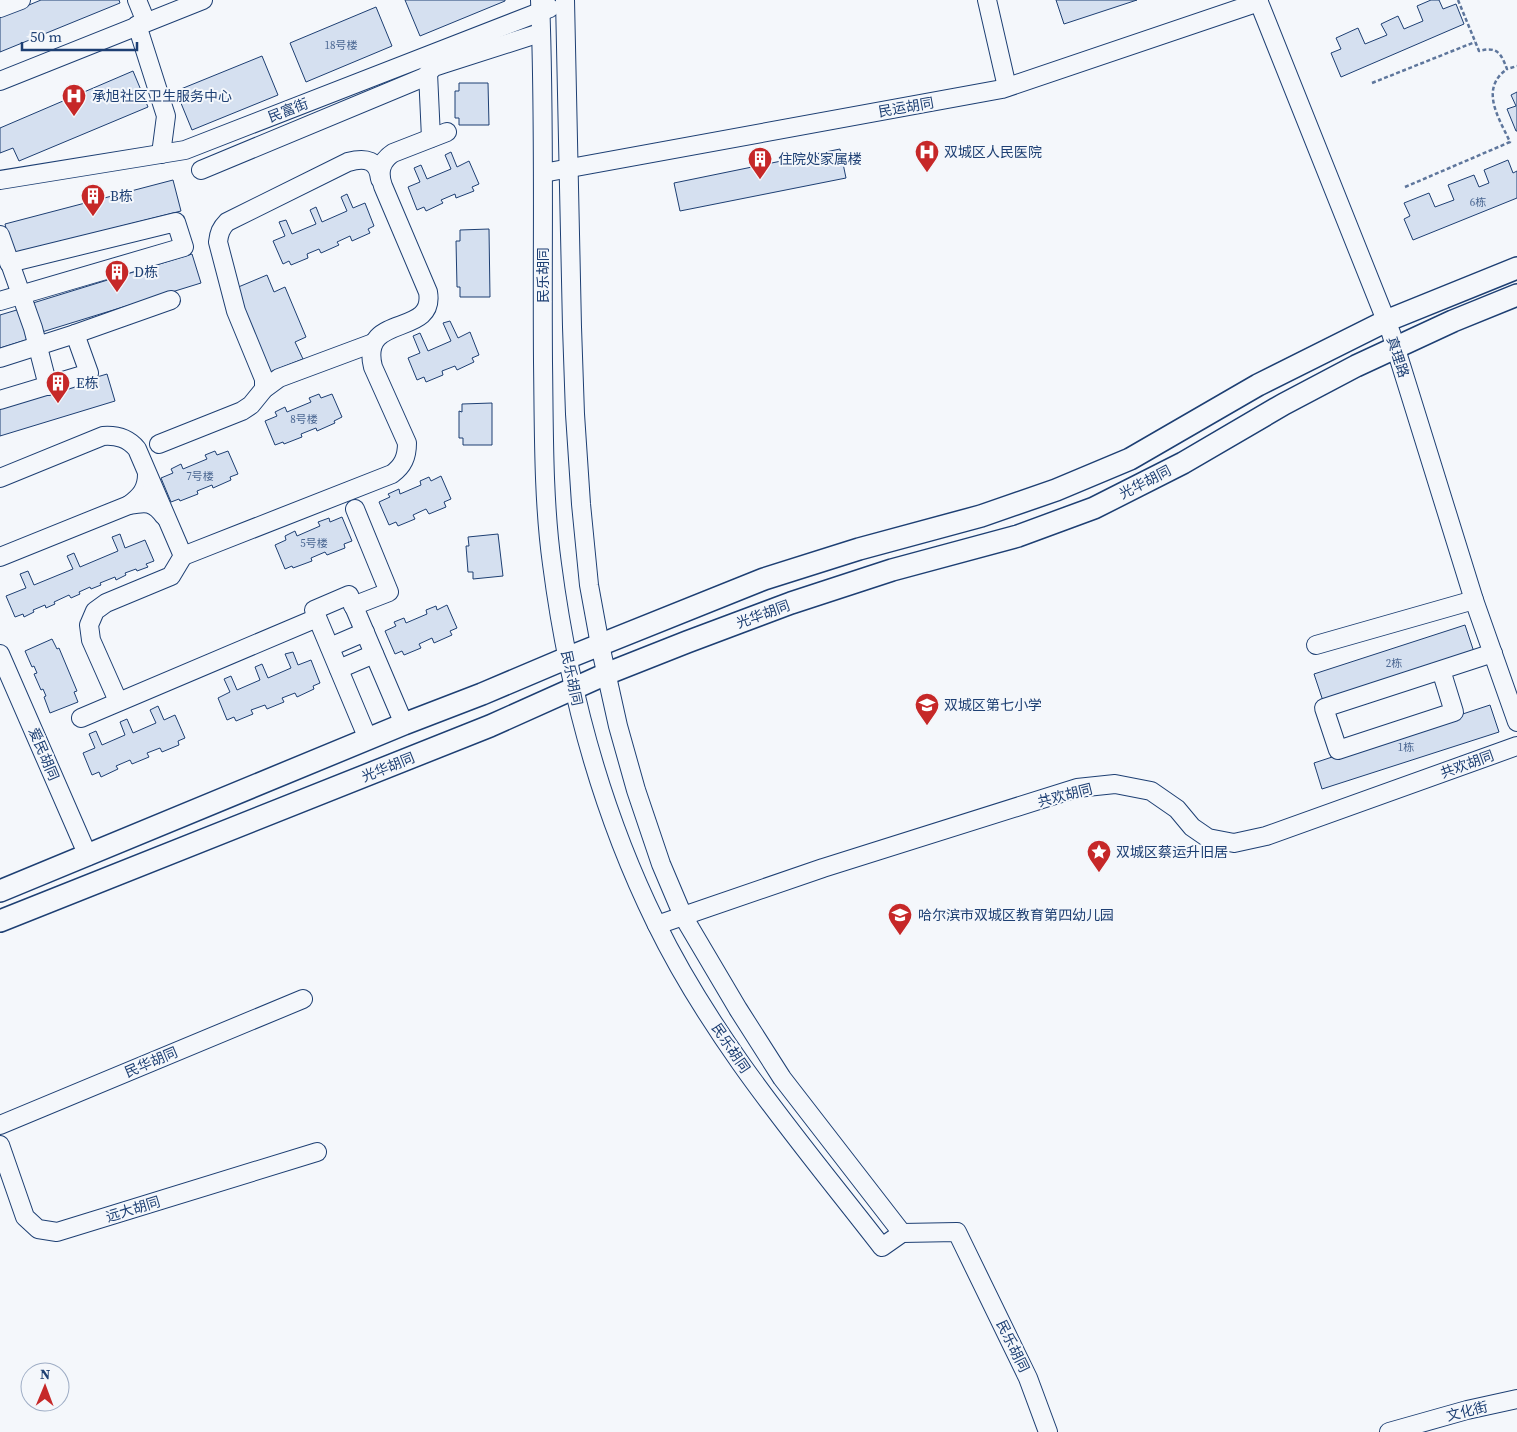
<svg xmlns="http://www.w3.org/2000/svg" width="1517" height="1432" viewBox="0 0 1517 1432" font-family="'Source Serif 4','Noto Sans SC',serif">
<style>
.building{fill:#d5e0f0;stroke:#1d3f73}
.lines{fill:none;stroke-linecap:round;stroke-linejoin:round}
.minor-casing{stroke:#1d3f73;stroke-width:20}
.major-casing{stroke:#1d3f73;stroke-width:24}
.path{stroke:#5e769c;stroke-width:2.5;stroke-dasharray:4 2.5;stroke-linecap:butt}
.minor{stroke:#f4f7fb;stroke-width:18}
.major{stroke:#f4f7fb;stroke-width:21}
.labels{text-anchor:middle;stroke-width:4;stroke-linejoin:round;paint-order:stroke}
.number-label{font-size:11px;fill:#4b6792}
.poi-label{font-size:14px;fill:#1d3f73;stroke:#f4f7fb;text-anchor:start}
.street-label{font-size:14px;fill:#1d3f73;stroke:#f4f7fb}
</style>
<rect width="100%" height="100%" fill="#f4f7fb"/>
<g class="building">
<path d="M41,0H119L120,3L0,52V17Z"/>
<path d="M405,0H505V1L420,36Z"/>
<path d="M1056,0H1137L1064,24Z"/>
<path d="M1431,0H1439L1443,9L1456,4L1464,24L1341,77L1331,53L1341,49L1336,38L1358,28L1365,44L1387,35L1381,24L1398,16L1404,29L1423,21L1417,6Z"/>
<path d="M376,7L392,46L306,82L290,43Z"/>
<path d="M262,56L278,95L192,130L176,91Z"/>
<path d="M133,71L148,107L19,161L13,148L0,153V128Z"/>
<path d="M459,83H488L489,125H459V118H455V91H459Z"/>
<path d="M1517,92V131H1516L1507,109L1516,106L1511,95Z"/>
<path d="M840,149L846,178L680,211L674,183Z"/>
<path d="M451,152L457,167L469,161L479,184L472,187L474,191L456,198L455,194L441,200L443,203L426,211L424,207L417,210L408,187L420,182L414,168L421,165L427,179L451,169L445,155Z"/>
<path d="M1508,160L1513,173L1517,171V198L1413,240L1404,219L1410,216L1404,203L1429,193L1435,207L1454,200L1448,185L1474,175L1479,187L1489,183L1484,170Z"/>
<path d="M173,180L181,211L12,254L5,224Z"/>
<path d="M347,194L353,208L365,203L374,226L368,229L370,233L352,241L350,236L337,242L339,245L321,253L319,249L307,254L308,258L291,265L289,261L283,264L273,241L285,236L279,222L286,220L292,234L316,224L310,210L316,207L322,222L347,211L341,197Z"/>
<path d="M489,229L490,297H460V287H457L456,241H460V230Z"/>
<path d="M192,254L201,283L42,332L33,303Z"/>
<path d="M267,275L274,292L285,287L306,337L295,342L303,359L270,372L236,288Z"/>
<path d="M20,309L29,339L0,348V315Z"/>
<path d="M450,321L458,338L470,332L479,355L472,358L474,362L457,370L455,366L442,371L443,375L426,382L424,377L417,380L408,358L420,353L413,336L420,333L428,351L451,341L443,323Z"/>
<path d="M107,374L115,401L0,436V406Z"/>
<path d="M319,394L321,398L332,394L342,417L334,421L335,423L317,431L316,428L301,434L302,437L284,444L283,442L275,445L265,421L277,416L275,412L285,407L287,412L311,402L309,398Z"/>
<path d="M492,403V445H463V438H459V411L462,412V404Z"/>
<path d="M215,451L217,455L228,451L238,474L230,477L231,480L213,488L212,485L197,491L198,494L180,501L179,499L171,502L161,478L173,473L171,469L181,464L183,469L207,459L205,455Z"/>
<path d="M441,476L451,499L444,502L446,507L429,514L426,509L413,515L415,519L398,526L396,522L389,525L379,502L390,497L388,494L399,489L400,494L421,485L420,481L429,477L431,481Z"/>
<path d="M342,517L352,541L344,544L345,548L327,555L325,552L311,558L312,561L293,568L292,566L285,569L275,545L286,540L285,536L295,531L297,536L320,526L318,522L329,518L330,522Z"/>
<path d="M120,534L125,548L145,540L154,561L146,564L148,567L137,571L136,569L125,573L126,575L116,580L115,577L100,583L101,585L91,589L90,587L79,592L80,594L71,598L69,595L54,602L55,604L46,608L45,605L33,610L34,612L24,617L23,614L15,617L6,596L26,588L20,574L28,571L34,585L73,569L67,556L74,553L80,567L118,551L112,537Z"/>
<path d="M498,534L503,576L473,579V572H468L466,546H469L468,537Z"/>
<path d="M447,605L457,628L450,631L452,635L434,643L432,638L419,644L421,648L404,655L402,651L395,654L385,631L396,626L394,622L404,618L406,623L427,614L426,610L436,606L437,610Z"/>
<path d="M1465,625L1474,652L1323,701L1314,674Z"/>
<path d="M52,639L57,649L59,648L77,691L74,692L78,702L50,713L44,697L46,696L43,689L41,690L34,674L37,673L34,666L32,667L25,651Z"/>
<path d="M293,652L298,665L311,660L320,683L313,686L314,689L297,697L295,693L282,698L284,702L267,709L265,705L251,710L253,714L236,721L234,717L227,720L218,698L230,692L224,679L231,676L237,690L260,680L255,667L262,664L268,678L291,668L285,654Z"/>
<path d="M1490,705L1499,732L1322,789L1314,763Z"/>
<path d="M158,706L164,720L175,715L185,738L178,741L179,745L162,752L160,748L147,753L149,757L132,764L130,760L116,766L118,769L101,777L99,772L92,775L83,753L95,748L89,734L96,731L102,745L125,735L120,722L127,719L133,733L156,723L150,710Z"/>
</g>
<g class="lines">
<defs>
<g id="minor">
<path d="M137,0L146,22"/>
<path d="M540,0C545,121 542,242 543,362C544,428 543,499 552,564C568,687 601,811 656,923C714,1042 802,1144 882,1247L902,1233L957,1232L1028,1378L1048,1432"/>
<path d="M565,0L572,327L575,414L581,504L589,585L600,645L618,726L636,790L661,864L683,916L738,1009L782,1078L902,1233"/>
<path d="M987,0L1007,87"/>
<path d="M1258,0L1391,333L1474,600L1517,722"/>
<path d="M0,8L21,0"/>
<path d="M137,25L166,116L161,154"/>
<path d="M0,81L203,0"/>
<path d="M431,138L428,73L434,67L443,64L540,33"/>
<path d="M201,170L427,76"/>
<path d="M543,173L1002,89L1259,2"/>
<path d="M0,180L185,150L550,8"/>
<path d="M0,235L33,328L48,386"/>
<path d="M0,301L184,247L176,222L9,263"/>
<path d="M75,334L171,300"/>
<path d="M0,358L75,334L89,373L0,400"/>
<path d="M264,389V379L236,311L218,242C219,233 221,228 227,222L348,162C366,157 378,160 380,179"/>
<path d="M159,444L242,411L251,405L264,389L279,378L373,343"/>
<path d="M147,474C147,489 141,496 129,505C146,502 153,501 164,516"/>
<path d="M0,478L103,436C117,435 128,438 137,449L183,556L171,576L106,603L95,611L89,625L91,640L118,701"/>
<path d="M183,556L392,474C403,466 407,457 407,443L373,367C359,312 436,338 428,292L383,186C378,172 381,161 393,153L447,132"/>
<path d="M0,557L129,505"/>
<path d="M353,606L389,592L355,509"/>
<path d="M1316,645L1474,600"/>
<path d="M330,647L365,632"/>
<path d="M0,654L88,856"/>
<path d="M339,669L374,654"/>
<path d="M1441,670L1454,712L1338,750L1324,708L1493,653"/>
<path d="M81,718L317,618"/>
<path d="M368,739L314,610L349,595L404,724"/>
<path d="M657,925L823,868L1077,788L1115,784L1151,791L1177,809L1192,827L1208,838L1234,843L1266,836L1517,746"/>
<path d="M0,1125L303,999"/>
<path d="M0,1145L25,1217L38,1229L57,1232L317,1152"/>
<path d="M1389,1432L1467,1410L1517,1399"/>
</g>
<g id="major">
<path d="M0,891L404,724L482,694L567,658L764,579L859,549L981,516L1056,490L1130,459L1258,385L1386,321L1517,268"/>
<path d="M0,921L490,726L606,674L687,642L791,603L892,570L1018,536L1094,508L1183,463L1284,404L1356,366L1453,321L1517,295"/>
</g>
</defs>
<use href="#minor" class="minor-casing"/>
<use href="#major" class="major-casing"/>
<g class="path">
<path d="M1458,0L1479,51C1497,46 1501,53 1507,69L1517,66"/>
<path d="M1372,83L1475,42"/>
<path d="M1405,187L1510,142C1499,118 1479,89 1507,69"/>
</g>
<use href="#minor" class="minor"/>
<use href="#major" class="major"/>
</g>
<defs>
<symbol id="hospital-pin" viewBox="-11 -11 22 30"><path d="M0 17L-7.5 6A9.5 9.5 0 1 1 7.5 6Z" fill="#c62828" stroke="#f4f7fb"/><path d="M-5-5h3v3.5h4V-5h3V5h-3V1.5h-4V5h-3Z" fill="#fff"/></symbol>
<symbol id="building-pin" viewBox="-11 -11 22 30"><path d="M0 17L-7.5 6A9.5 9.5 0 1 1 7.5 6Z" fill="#c62828" stroke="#f4f7fb"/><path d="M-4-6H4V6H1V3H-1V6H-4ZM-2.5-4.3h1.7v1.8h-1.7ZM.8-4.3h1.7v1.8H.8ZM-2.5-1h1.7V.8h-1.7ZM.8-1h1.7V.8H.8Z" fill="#fff"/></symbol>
<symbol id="school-pin" viewBox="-11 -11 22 30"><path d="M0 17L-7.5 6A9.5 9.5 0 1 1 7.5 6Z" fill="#c62828" stroke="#f4f7fb"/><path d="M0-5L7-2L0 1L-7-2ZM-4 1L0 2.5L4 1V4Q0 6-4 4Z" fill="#fff"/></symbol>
<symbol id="sight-pin" viewBox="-11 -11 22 30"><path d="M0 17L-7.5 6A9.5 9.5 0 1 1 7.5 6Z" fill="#c62828" stroke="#f4f7fb"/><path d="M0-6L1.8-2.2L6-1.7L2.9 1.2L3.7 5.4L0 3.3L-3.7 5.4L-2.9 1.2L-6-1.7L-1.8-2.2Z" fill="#fff"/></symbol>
</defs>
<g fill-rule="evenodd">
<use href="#hospital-pin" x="60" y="82" width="28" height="38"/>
<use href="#hospital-pin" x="913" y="138" width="28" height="38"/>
<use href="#building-pin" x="746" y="145" width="28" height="38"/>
<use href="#building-pin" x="79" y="182" width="28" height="38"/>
<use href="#building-pin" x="103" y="258" width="28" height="38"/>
<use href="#building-pin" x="44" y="369" width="28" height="38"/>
<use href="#school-pin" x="913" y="691" width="28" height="38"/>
<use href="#sight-pin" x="1085" y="838" width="28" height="38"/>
<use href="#school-pin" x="886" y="901" width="28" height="38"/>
</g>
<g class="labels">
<g class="number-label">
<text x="341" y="49">18号楼</text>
<text x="1478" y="206">6栋</text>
<text x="304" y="423">8号楼</text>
<text x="200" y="480">7号楼</text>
<text x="314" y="547">5号楼</text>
<text x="1394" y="667">2栋</text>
<text x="1406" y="751">1栋</text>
</g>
<g class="poi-label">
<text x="92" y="101">承旭社区卫生服务中心</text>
<text x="944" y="157">双城区人民医院</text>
<text x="778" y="164">住院处家属楼</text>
<text x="110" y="201">B栋</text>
<text x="134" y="277">D栋</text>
<text x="76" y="388">E栋</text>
<text x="944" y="710">双城区第七小学</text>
<text x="1116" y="857">双城区蔡运升旧居</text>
<text x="918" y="920">哈尔滨市双城区教育第四幼儿园</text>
</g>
<g class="street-label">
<text transform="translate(906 107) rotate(-10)" y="5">民运胡同</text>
<text transform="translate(288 110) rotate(-21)" y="5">民富街</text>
<text transform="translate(543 275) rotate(-90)" y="5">民乐胡同</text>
<text transform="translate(1398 357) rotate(72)" y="5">真理路</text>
<text transform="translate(1145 482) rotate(-27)" y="5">光华胡同</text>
<text transform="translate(763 614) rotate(-20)" y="5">光华胡同</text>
<text transform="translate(572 678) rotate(78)" y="5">民乐胡同</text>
<text transform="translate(44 754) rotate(67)" y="5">爱民胡同</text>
<text transform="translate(1467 764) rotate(-20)" y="5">共欢胡同</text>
<text transform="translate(388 767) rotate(-22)" y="5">光华胡同</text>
<text transform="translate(1065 795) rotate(-14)" y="5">共欢胡同</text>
<text transform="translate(731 1048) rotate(56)" y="5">民乐胡同</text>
<text transform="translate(151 1062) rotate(-23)" y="5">民华胡同</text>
<text transform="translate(133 1209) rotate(-17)" y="5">远大胡同</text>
<text transform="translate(1013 1346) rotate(64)" y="5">民乐胡同</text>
<text transform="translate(1467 1411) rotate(-14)" y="5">文化街</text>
</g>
</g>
<g transform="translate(45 1387) rotate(1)"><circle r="24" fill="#f4f7fb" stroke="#9eadc5"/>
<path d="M0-4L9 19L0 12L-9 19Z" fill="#c62828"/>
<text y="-8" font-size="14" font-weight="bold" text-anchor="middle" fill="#1d3f73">N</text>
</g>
<path d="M22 42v8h115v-8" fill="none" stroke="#1d3f73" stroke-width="2.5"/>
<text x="30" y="42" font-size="15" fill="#1d3f73" stroke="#f4f7fb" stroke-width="4" paint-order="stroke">50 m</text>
</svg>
